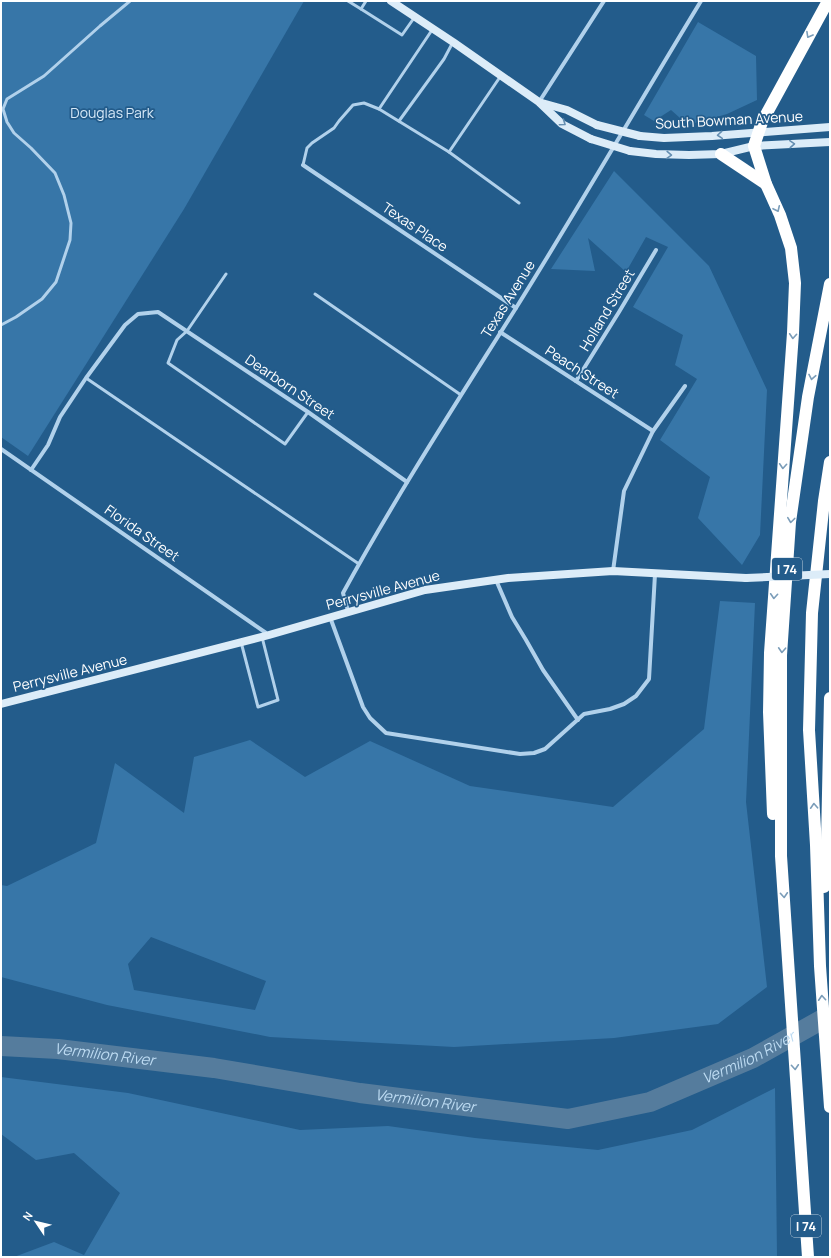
<svg xmlns="http://www.w3.org/2000/svg" width="831" height="1258" viewBox="0 0 831 1258" font-family="Manrope,sans-serif">
<style>
.green{fill:#3776a8;fill-rule:evenodd}
.lines{fill:none;stroke-linecap:round;stroke-linejoin:round}
.river{stroke:#557c9d;stroke-width:20}
.lane{stroke:#b1d1eb;stroke-width:3}
.street{stroke:#b1d1eb;stroke-width:4}
.secondary{stroke:#dcecf8;stroke-width:8}
.highway{stroke:#fff;stroke-width:12}
.secondary-bridge{stroke:#dcecf8;stroke-width:8}
.oneway{stroke:#7b9db9}
.oneway2{stroke:#648eb1}
.labels{text-anchor:middle;stroke-width:3.5;stroke-linejoin:round;paint-order:stroke}
.shield{fill:#235c8b;stroke:#bdcedc;stroke-width:1}
.shield-label{font-size:13px;font-weight:bold;fill:#fff}
.park-label{font-size:14px;fill:#d6e9f8;stroke:#235c8b}
.street-label{font-size:14px;fill:#fff;stroke:#235c8b}
.water-label{font-size:15px;font-style:italic;fill:#bddbf2;stroke:#235c8b}
</style>
<rect width="100%" height="100%" fill="#235c8b"/>
<g class="green">
<path d="M1,1H304L184,209L28,456L1,437Z"/>
<path d="M698,22L756,56L757,100L727,114L688,125L671,110L654,121L644,115Z"/>
<path d="M614,171L709,266L767,390L760,535L742,565L698,518L710,477L660,440L697,379L675,365L683,335L633,307L668,247L646,237L626,272L588,238L595,271L551,269Z"/>
<path d="M720,601L755,603L746,802L767,987L718,1024L614,1038L454,1047L270,1037L107,1005L1,977V885L7,886L96,843L115,763L184,813L194,757L250,740L305,777L370,741L470,786L613,807L704,729ZM151,937L266,981L255,1010L134,990L128,964Z"/>
<path d="M1,1077L128,1093L300,1130L388,1126L475,1138L598,1150L692,1130L775,1088L777,1257H14L54,1242L84,1255L120,1193L74,1153L36,1160L1,1134Z"/>
</g>
<g class="lines">
<path class="river" id="s1" d="M1,1046L58,1049L214,1068L360,1093L568,1119L650,1102L753,1058L830,1015"/>
<g class="lane">
<path d="M348,1L361,9"/>
<path d="M366,1L361,9L402,35L414,18"/>
<path d="M379,109L432,30"/>
<path d="M399,121L444,59L453,42"/>
<path d="M449,152L500,77"/>
<path d="M303,165L307,148L312,143L334,128L339,121L353,105L364,103L379,109L449,152L519,203"/>
<path d="M226,274L187,331L177,340L168,363L285,444L308,412"/>
<path d="M315,294L461,395"/>
<path d="M1,325L16,317L42,299L56,282L70,240L71,223L64,195L55,173L31,148L14,133L7,122L3,109L7,99L44,76L100,26L130,1"/>
<path d="M86,378L359,564"/>
<path d="M241,642L258,707L278,700L262,637"/>
</g>
<g class="street">
<path d="M539,102L604,1"/>
<path d="M303,165L516,308"/>
<path d="M500,332L653,431"/>
<path d="M576,381L619,312L656,250"/>
<path d="M1,449L269,635"/>
<path d="M31,470L48,445L60,417L86,378L125,325L138,314L158,312L308,412L407,482"/>
<path d="M613,571L624,491L653,431L685,386"/>
<path d="M496,580L512,617L526,640L543,670L578,720"/>
<path d="M348,611L343,593C396,496 457,402 516,308C579,207 639,103 701,1"/>
<path d="M330,617L363,707L370,718L386,733L520,754L534,753L545,749L584,714L610,709L624,704L636,696L649,679L655,574"/>
</g>
<g class="secondary">
<path d="M391,1L453,42L539,102L562,124L591,139"/>
<path d="M542,103L567,110L597,125"/>
<path d="M640,136L664,138L712,136L830,127"/>
<path d="M630,151L656,154L689,155L721,154L754,146L830,142"/>
<path d="M1,704L269,635L425,590L508,578L613,571L746,578"/>
</g>
<g class="highway">
<path d="M721,154L766,184"/>
<path d="M830,462L824,501L812,613L809,730L816,845L820,966L830,1107"/>
<path d="M773,814L769,712L770,653L793,333L795,283L791,248L780,215L766,184L754,146L762,122L828,1"/>
<path d="M824,887L827,841L830,698"/>
<path d="M808,1257L781,856V655L790,522L808,397L830,284"/>
</g>
<g class="secondary-bridge">
<path d="M597,125L640,136"/>
<path d="M591,139L630,151"/>
<path d="M746,578L830,574"/>
</g>
</g>
<defs><path id="oneway-chevron" d="M-2-3.5L2.5 0L-2 3.5" fill="none" stroke-width="1.6" stroke-linecap="round" stroke-linejoin="round"/></defs>
<g class="oneway">
<use href="#oneway-chevron" transform="translate(809 35) rotate(119)"/>
<use href="#oneway-chevron" transform="translate(777 209) rotate(65)"/>
<use href="#oneway-chevron" transform="translate(793 336) rotate(94)"/>
<use href="#oneway-chevron" transform="translate(812 377) rotate(101)"/>
<use href="#oneway-chevron" transform="translate(783 466) rotate(94)"/>
<use href="#oneway-chevron" transform="translate(791 520) rotate(97)"/>
<use href="#oneway-chevron" transform="translate(774 596) rotate(94)"/>
<use href="#oneway-chevron" transform="translate(782 650) rotate(93)"/>
<use href="#oneway-chevron" transform="translate(814 806) rotate(-93)"/>
<use href="#oneway-chevron" transform="translate(784 895) rotate(86)"/>
<use href="#oneway-chevron" transform="translate(822 998) rotate(-94)"/>
<use href="#oneway-chevron" transform="translate(795 1067) rotate(86)"/>
</g>
<g class="oneway2">
<use href="#oneway-chevron" transform="translate(563 123) rotate(35)"/>
<use href="#oneway-chevron" transform="translate(720 135) rotate(175)"/>
<use href="#oneway-chevron" transform="translate(792 144) rotate(-4)"/>
<use href="#oneway-chevron" transform="translate(669 155) rotate(2)"/>
</g>
<g class="labels">
<g class="shield">
<rect x="772" y="558" width="30" height="22" rx="3"/>
<rect x="791" y="1215" width="30" height="22" rx="3"/>
</g>
<g class="shield-label">
<text x="787" y="574">I 74</text>
<text x="806" y="1231">I 74</text>
</g>
<g class="park-label">
<text x="112" y="118">Douglas Park</text>
</g>
<g class="street-label">
<text transform="translate(729 120) rotate(-3)" y="5">South Bowman Avenue</text>
<text transform="translate(415 227) rotate(34)" y="5">Texas Place</text>
<text transform="translate(508 299) rotate(-58)" y="5">Texas Avenue</text>
<text transform="translate(607 310) rotate(-59)" y="5">Holland Street</text>
<text transform="translate(582 372) rotate(33)" y="5">Peach Street</text>
<text transform="translate(290 387) rotate(34)" y="5">Dearborn Street</text>
<text transform="translate(142 533) rotate(35)" y="5">Florida Street</text>
<text transform="translate(383 590) rotate(-15)" y="5">Perrysville Avenue</text>
<text transform="translate(70 673) rotate(-14)" y="5">Perrysville Avenue</text>
</g>
<g class="water-label">
<text dy="5" stroke="none"><textPath href="#s1" startOffset="104">Vermilion River</textPath></text>
<text dy="5" stroke="none"><textPath href="#s1" startOffset="764">Vermilion River</textPath></text>
<text dy="5" stroke="none"><textPath href="#s1" startOffset="428">Vermilion River</textPath></text>
</g>
</g>
<rect width="831" height="1258" fill="none" stroke="#ffffff" stroke-width="4"/>
<g transform="translate(36 1222) rotate(305)" stroke="#235c8b" stroke-width="3" paint-order="stroke">
<path d="M0-3L7 15L0 10L-7 15Z" fill="#ffffff"/>
<text y="-6" font-size="11" font-weight="bold" text-anchor="middle" fill="#ffffff">N</text>
</g>
</svg>
